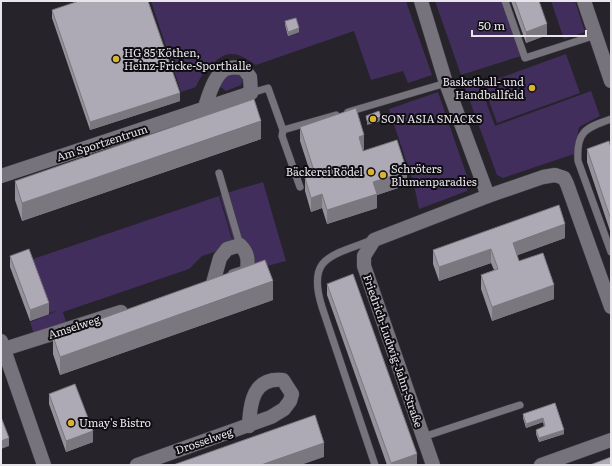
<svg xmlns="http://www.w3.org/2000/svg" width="612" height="466" viewBox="0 0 612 466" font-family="Literata,serif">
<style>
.green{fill:#412e5c}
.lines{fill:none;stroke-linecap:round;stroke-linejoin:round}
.lane-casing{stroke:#434048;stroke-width:8}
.street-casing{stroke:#434048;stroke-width:15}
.lane{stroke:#76737d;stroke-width:7}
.street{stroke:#76737d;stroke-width:14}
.wall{fill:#96929c}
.shaded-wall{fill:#7a777f}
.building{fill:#aeaab5;stroke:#7a777f}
.poi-dot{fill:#d9b334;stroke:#0f0d11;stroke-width:1.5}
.labels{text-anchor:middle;stroke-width:4;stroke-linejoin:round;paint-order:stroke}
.poi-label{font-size:11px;fill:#e8e6eb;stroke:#0f0d11;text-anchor:start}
.street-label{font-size:11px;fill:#e8e6eb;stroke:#0f0d11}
</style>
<rect width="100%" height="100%" fill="#26232b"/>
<g class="green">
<path d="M151,1H406L432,75L408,83L403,71L371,80L354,31L256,65C238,53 229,48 212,64C204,72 200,77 196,87L181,92Z"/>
<path d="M435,1H502L521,56L461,75Z"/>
<path d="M551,1H575L585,32L564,39Z"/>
<path d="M566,54L580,93L497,123L483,84Z"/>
<path d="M238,71L244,78L241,85L226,91L219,86L223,77Z"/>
<path d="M478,80L495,126L591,91L600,116L579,127L574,154L503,178L497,175L464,85Z"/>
<path d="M438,92L469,182L467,191L419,209L414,185L389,109Z"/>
<path d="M263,182L286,261L248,271L235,246L220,195Z"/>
<path d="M219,196L234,246L202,256L189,269L63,312L69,332L37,343L30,322L57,311L49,313L30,260Z"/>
</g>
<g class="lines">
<defs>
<g id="lane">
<path d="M505,1L525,58L596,35"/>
<path d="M251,93L268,88L283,130L336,115"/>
<path d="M348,112L446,83"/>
<path d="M611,119C585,128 576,132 578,161L611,252"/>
<path d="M283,130L282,136L300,187"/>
<path d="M219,173L240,245"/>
<path d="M372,240C332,256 306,256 322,307L375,465"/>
<path d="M423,437L520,405"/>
</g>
<g id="street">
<path d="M421,1L446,83L488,196"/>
<path d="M584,1L611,81"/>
<path d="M1,176L251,93L250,77L243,68C239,68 234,67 230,68C215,69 208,98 204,110"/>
<path d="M213,283L220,258L227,249L240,245C249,254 248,261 247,272L234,276"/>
<path d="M1,341L44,465"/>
<path d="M1,350L121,312"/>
<path d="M137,465L271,417L284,409L290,401L292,394L283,380C254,377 250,401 249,426"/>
<path d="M433,465L364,266V256L374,240L488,196L543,177L555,175L564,178L567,184L611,307"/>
<path d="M541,465L611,440"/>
</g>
</defs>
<use href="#lane" class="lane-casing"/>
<use href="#street" class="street-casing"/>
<use href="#lane" class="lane"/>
<use href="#street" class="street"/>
</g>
<g class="wall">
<path d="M511,1H539L547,35L526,43Z"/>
<path d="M52,10L180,101L90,130L52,18Z"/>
<path d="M285,21L299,32L288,36L285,25Z"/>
<path d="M300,127L364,149L363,150V151L407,185L377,195V208L327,224L322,208L311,212L305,191V178L311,175L300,141Z"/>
<path d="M261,139L22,221L15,200V181Z"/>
<path d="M611,148V234L587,162V149Z"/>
<path d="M565,238L517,255L519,261L554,299L492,321L481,289V275L494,270L491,263L439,281L433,264V250Z"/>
<path d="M10,256L49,314L30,321L10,267Z"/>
<path d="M327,284L417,465H387L327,295Z"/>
<path d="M273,300L60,375L53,354V336Z"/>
<path d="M49,394L93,442L66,452L49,404Z"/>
<path d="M555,403L564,434L539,442L536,434V430L544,427L543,422L526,428L523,418V414Z"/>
</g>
<g class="shaded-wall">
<path d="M547,24V35L526,43V32Z"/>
<path d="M299,28V32L288,36V32Z"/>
<path d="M180,93V101L90,130V122Z"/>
<path d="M381,117V121L367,125V121Z"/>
<path d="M261,121V139L22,221V203Z"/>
<path d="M364,135V149L359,151V137Z"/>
<path d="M407,171V185L377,195V208L327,224V210L373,182Z"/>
<path d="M322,194V208L311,212V198Z"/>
<path d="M565,224V238L513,257V243Z"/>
<path d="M491,249V263L439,281V267Z"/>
<path d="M273,281V300L60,375V357Z"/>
<path d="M554,285V299L492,321V307Z"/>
<path d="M49,303V314L30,321V310Z"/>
<path d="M543,418V422L526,428V424Z"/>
<path d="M564,430V434L539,442V438Z"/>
<path d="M93,431V442L66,452V441Z"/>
<path d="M9,438V446L1,449V441Z"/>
<path d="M324,443V457L301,465H261Z"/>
<path d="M417,454V465H391V463Z"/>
</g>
<g class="building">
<path d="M79,1H148L180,93L90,122L52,10Z"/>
<path d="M515,1H539L547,24L526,32Z"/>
<path d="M296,18L299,28L288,32L285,21Z"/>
<path d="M254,99L261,121L22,203L15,181Z"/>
<path d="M356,108L364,135L359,137L363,151L397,140L407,171L373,182L377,194L327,210L322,194L311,198L305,178L315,174L300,127Z"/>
<path d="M379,111L381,117L367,121L366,116Z"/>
<path d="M609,141L611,148V220L587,149Z"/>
<path d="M559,205L565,224L513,243L519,261L543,253L554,285L492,307L481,275L498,269L491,249L439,267L433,250Z"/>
<path d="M29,249L49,303L30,310L10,256Z"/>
<path d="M265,260L273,281L60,357L53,336Z"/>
<path d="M353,274L417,454L391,463L327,284Z"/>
<path d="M75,384L93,431L66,441L49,394Z"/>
<path d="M555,403L564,430L539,438L536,430L545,426L543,418L526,424L523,414Z"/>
<path d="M315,415L324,443L261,465H173Z"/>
<path d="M1,417L9,438L1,441Z"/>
<path d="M611,457V465H590Z"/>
</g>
<g class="poi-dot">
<circle cx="116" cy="59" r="4"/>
<circle cx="532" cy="88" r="4"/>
<circle cx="373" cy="119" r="4"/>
<circle cx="371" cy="172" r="4"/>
<circle cx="383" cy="175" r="4"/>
<circle cx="71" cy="423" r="4"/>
</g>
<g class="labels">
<g class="poi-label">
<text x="124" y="57">HG 85 Köthen,<tspan x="124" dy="13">Heinz-Fricke-Sporthalle</tspan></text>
<text x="524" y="86" text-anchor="end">Basketball- und<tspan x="524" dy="13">Handballfeld</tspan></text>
<text x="381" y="123">SON ASIA SNACKS</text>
<text x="391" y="173">Schröters<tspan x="391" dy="13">Blumenparadies</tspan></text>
<text x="363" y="176" text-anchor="end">Bäckerei Rödel</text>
<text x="79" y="427">Umay's Bistro</text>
</g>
<g class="street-label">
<text transform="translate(102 143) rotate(-18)" y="4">Am Sportzentrum</text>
<text transform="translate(74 327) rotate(-18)" y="4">Amselweg</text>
<text transform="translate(393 351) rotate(71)" y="4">Friedrich-Ludwig-Jahn-Straße</text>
<text transform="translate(204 441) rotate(-19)" y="4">Drosselweg</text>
</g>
</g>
<rect width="612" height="466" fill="none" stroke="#e8e6eb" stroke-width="4"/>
<path d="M472 30v6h114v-6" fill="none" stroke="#e8e6eb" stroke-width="2"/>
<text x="478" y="30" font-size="12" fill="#e8e6eb" stroke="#0f0d11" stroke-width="3" paint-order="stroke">50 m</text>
</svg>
